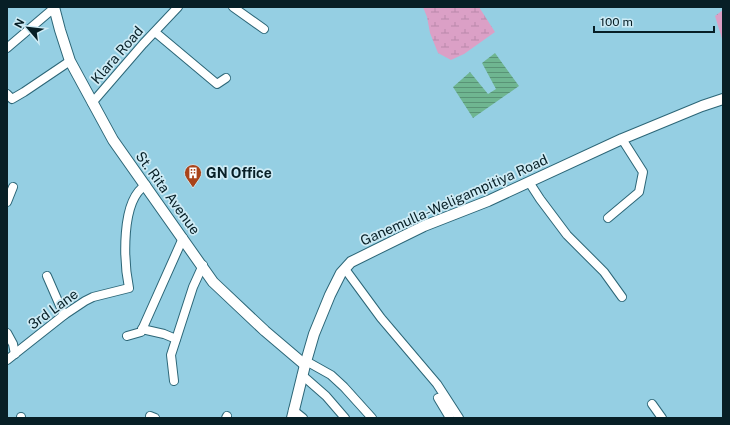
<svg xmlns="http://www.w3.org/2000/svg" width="730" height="425" viewBox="0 0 730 425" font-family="'Public Sans',sans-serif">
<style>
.wetland{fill:url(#wetland-marsh)}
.cemetery{fill:url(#cemetery-stones)}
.water{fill:url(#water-rules)}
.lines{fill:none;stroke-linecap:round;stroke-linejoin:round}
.minor-casing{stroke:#2c6677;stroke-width:10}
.tertiary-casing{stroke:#2c6677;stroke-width:12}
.minor{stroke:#fff;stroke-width:8}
.tertiary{stroke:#fff;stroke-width:10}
.labels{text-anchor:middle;stroke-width:3.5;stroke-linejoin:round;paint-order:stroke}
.street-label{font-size:14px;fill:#071f26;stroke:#ceebf5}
.poi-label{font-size:14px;font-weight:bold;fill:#071f26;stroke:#ceebf5;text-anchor:start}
</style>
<defs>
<pattern id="wetland-marsh" width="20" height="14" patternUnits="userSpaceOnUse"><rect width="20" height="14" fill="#dba0c6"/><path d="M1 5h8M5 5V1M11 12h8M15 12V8" fill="none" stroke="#ba89aa"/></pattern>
<pattern id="cemetery-stones" width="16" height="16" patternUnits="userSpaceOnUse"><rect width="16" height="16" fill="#dba0c6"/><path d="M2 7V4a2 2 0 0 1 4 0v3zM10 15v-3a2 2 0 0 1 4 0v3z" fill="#ba89aa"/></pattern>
<pattern id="water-rules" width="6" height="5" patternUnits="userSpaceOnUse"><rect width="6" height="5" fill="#6fb691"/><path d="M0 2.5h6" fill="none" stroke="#599376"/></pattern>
</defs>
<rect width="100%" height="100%" fill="#95cfe3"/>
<path class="wetland" d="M423,7H479L495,32L464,54L451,60L438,53L430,33L427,17Z"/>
<path class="cemetery" d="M723,10V42L715,16Z"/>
<path class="water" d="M495,53L519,86L473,118L453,87L470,72L488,94L496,89L482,63Z"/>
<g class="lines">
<defs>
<g id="minor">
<path d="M233,7L264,29"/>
<path d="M155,32L217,84L226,78"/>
<path d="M7,48L54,8"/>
<path d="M7,94L12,99L24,92L70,61"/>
<path d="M92,103L143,44L178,7"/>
<path d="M529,182L540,199L567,235L604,272L622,297"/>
<path d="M7,202L13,187"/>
<path d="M608,218L639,192L643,172L622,139"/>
<path d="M345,269L381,318L437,384L459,418"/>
<path d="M47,276L64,315"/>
<path d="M142,329L164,334L176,339"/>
<path d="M7,333L13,344L15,354"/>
<path d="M127,336L141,332L183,238"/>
<path d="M7,360L64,315L85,301L93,297L129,288C124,263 120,200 146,185"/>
<path d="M306,361L331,375L344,387L372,418"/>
<path d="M302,375L326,396L345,418"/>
<path d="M174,381L171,355L193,287L203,265"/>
<path d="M438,398L450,418"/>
<path d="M652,404L662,418"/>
<path d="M293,410L303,418"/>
<path d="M150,416L155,418"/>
<path d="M21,417V418"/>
<path d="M226,418L227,416"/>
</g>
<g id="tertiary">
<path d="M54,7L60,30L70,61L113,140L213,282L265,331L305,365"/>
<path d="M292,418L305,365L314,334L330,295L341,273L351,262L424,226L488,201L622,139L702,106L723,99"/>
</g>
</defs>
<use href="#minor" class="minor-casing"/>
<use href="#tertiary" class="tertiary-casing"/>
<use href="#minor" class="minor"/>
<use href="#tertiary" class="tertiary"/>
</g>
<defs>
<symbol id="building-pin" viewBox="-11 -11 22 30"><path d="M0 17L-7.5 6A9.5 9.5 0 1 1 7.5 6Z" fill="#a94319" stroke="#ceebf5"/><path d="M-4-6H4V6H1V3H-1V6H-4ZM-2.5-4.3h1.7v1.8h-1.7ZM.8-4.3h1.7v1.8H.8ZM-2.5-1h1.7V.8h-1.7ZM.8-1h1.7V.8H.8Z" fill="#fff"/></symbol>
</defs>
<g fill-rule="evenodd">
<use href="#building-pin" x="183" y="163" width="20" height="27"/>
</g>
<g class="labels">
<g class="street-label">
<text transform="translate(117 55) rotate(-49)" y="5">Klara Road</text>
<text transform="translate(168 193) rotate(54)" y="5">St. Rita Avenue</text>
<text transform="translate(454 200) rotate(-24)" y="5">Ganemulla-Weligampitiya Road</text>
<text transform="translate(53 309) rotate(-36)" y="5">3rd Lane</text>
</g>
<g class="poi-label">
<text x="206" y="178">GN Office</text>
</g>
</g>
<rect width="730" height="425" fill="none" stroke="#071f26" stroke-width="16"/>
<g transform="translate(28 28) rotate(298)" stroke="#ceebf5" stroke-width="3" paint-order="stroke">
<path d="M0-3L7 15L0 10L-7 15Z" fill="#071f26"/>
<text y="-6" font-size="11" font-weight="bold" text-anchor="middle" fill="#071f26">N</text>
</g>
<path d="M594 26v6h120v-6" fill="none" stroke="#071f26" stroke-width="2"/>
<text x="600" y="26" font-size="12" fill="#071f26" stroke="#ceebf5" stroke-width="3" paint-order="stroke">100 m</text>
</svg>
